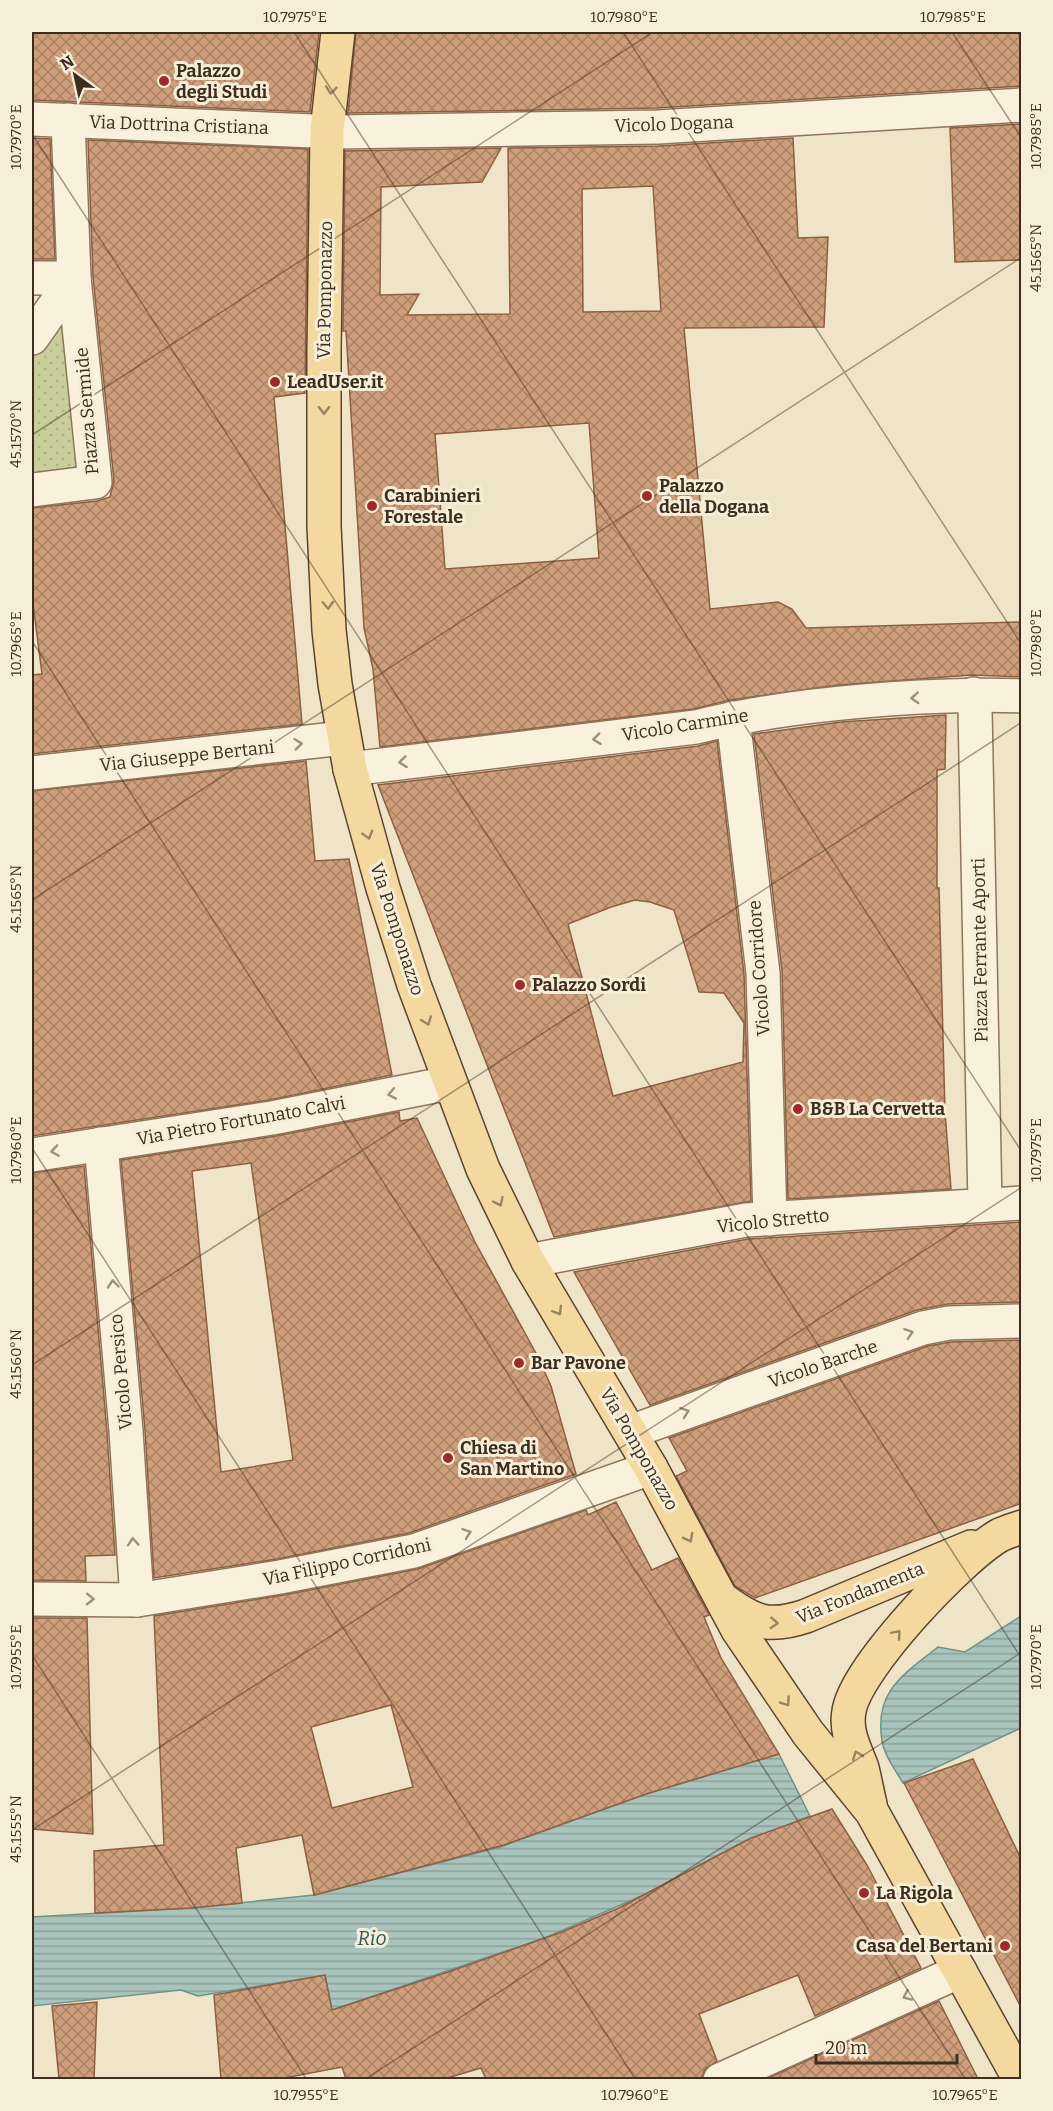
<svg xmlns="http://www.w3.org/2000/svg" width="1053" height="2111" viewBox="0 0 1053 2111" font-family="Bitter,serif">
<style>
.park{fill:url(#park-dots)}
.water{fill:url(#water-rules);stroke:#6f938a;stroke-width:1.5}
.building{fill:url(#building-cross-hatch);stroke:#8d5f41;stroke-width:1.5;fill-rule:evenodd}
.lines{fill:none;stroke-linecap:round;stroke-linejoin:round}
.minor-casing{stroke:#8d765c;stroke-width:36}
.major-casing{stroke:#5b4430;stroke-width:36}
.minor{stroke:#faf1dc;stroke-width:33}
.major{stroke:#f3d9a0;stroke-width:33}
.oneway{stroke:#988460}
.oneway2{stroke:#9c907e}
.ticks{fill:none;stroke:#3d2e20;stroke-width:1.5;stroke-opacity:0.45}
.poi-dot{fill:#9e2a2b;stroke:#f7eed8;stroke-width:2}
.labels{text-anchor:middle;stroke-width:6;stroke-linejoin:round;paint-order:stroke}
.poi-label{font-size:18px;font-weight:bold;fill:#3d2e20;stroke:#f7eed8;text-anchor:start}
.street-label{font-size:18px;fill:#3d2e20;stroke:#f7eed8}
.water-label{font-size:20px;font-style:italic;fill:#2f5d5a;stroke:#f7eed8}
.neatline{fill:none;stroke:#3d2e20;stroke-width:2}
.ticks-label{font-size:15px;text-anchor:middle;fill:#3d2e20}
</style>
<defs>
<pattern id="park-dots" width="8" height="8" patternUnits="userSpaceOnUse" patternTransform="scale(1.5)"><rect width="8" height="8" fill="#c9cf9b"/><path d="M2 2h.1M6 6h.1" fill="none" stroke="#aeb285" stroke-width="1.8" stroke-linecap="round"/></pattern>
<pattern id="water-rules" width="6" height="5" patternUnits="userSpaceOnUse" patternTransform="scale(1.5)"><rect width="6" height="5" fill="#a9c4bc"/><path d="M0 2.5h6" fill="none" stroke="#8ba098"/></pattern>
<pattern id="building-cross-hatch" width="8" height="8" patternUnits="userSpaceOnUse" patternTransform="scale(1.5)"><rect width="8" height="8" fill="#cf9f7d"/><path d="M0 0l8 8M0 8l8-8" fill="none" stroke="#a98266"/></pattern>
</defs>
<rect width="100%" height="100%" fill="#f0e4c8"/>
<path class="park" d="M68,300L85,474L32,481V357Z"/>
<g class="water">
<path d="M1021,1616V1728L903,1783C896,1771 884,1755 882,1741C874,1691 903,1675 938,1647L965,1652Z"/>
<path d="M779,1754L810,1816L737,1845L646,1894L547,1937L332,2010L325,1975L198,1996L181,1990L32,2006V1917L191,1908L314,1895L500,1847L640,1796Z"/>
</g>
<g class="building">
<path d="M32,32H319L310,112L32,100Z"/>
<path d="M356,32H1022V86L657,108L348,113Z"/>
<path d="M1022,124V260L955,262L950,128Z"/>
<path d="M32,138L50,139L55,259H32Z"/>
<path d="M793,138L798,238L828,237L824,327L684,328L710,609L778,602L792,609L806,628L1022,622V677L971,675L838,685L730,700L693,709L380,747L373,669L364,628L346,331H343L345,151L501,148L482,182L381,187L380,295L419,294L407,315L510,314L508,148L658,146ZM653,186L661,311L583,312L582,189ZM589,423L599,558L445,569L435,434Z"/>
<path d="M88,140L308,149L305,393L274,397L302,724L32,754V675L42,674L32,596V508L97,501L110,497L114,481L93,277Z"/>
<path d="M946,715L945,769L937,770V888H939L945,1112L951,1189L788,1199L782,971L754,734L841,722Z"/>
<path d="M717,741L744,974L751,1201L554,1237L378,785L698,746ZM635,900L650,902L674,910L699,992L724,993L744,1023L743,1062L613,1096L568,924L611,907Z"/>
<path d="M306,761L315,861L349,859L392,1075L269,1100L32,1136V791Z"/>
<path d="M399,1112L400,1121L417,1118L475,1242L537,1355L551,1386L576,1474L409,1533L277,1559L154,1578L145,1430L121,1160L276,1136ZM251,1163L293,1460L221,1472L192,1171Z"/>
<path d="M84,1166L107,1432L115,1555L85,1556L86,1581L32,1580V1173Z"/>
<path d="M1022,1222V1302L948,1304L917,1310L650,1405L574,1272L748,1239Z"/>
<path d="M1022,1340V1503L755,1598L735,1586L676,1476L687,1471L669,1438L928,1346L951,1342Z"/>
<path d="M616,1502L652,1570L678,1558L709,1615L704,1617L721,1658L779,1754L649,1793L504,1845L314,1895L302,1835L236,1848L242,1903L191,1908L95,1913L94,1851L164,1845L154,1616L284,1595L418,1569L586,1510L588,1515ZM391,1705L413,1787L332,1808L311,1727Z"/>
<path d="M32,1618H87L93,1834L32,1829Z"/>
<path d="M973,1759L1022,1861V2009L904,1783Z"/>
<path d="M832,1809L867,1865L921,1968L815,2016L798,1975L699,2014L717,2061L705,2069L701,2079H486L481,2068L444,2079H346L342,2067L279,2079H221L214,1995L325,1975L332,2010L448,1972L562,1932L619,1908L751,1838Z"/>
<path d="M939,2001L978,2079H766Z"/>
<path d="M97,2002L94,2079H59L52,2006Z"/>
</g>
<g class="lines">
<defs>
<g id="minor">
<path d="M32,119L338,132L658,127L1022,105"/>
<path d="M32,278H74L95,482L32,490"/>
<path d="M32,338L74,278L68,120"/>
<path d="M973,694L975,709L985,1205"/>
<path d="M733,718L763,973L770,1219"/>
<path d="M350,769L696,727C761,711 822,704 888,699C933,696 976,694 1022,696"/>
<path d="M32,773L343,738"/>
<path d="M101,1144L126,1431L137,1600"/>
<path d="M32,1155L272,1118L449,1083"/>
<path d="M528,1261L746,1220L1022,1203"/>
<path d="M630,1432L923,1328L949,1323L1022,1321"/>
<path d="M32,1599L137,1600L280,1577L414,1551L651,1468"/>
<path d="M720,2080L960,1971"/>
</g>
<g id="major">
<path d="M338,32L327,131L324,352V526L329,630L335,684L350,769L383,888L414,985L483,1169L528,1261L651,1468L738,1630L808,1733L872,1812L1020,2080"/>
<path d="M722,1599C753,1622 768,1629 806,1616L971,1547"/>
<path d="M870,1804C867,1792 865,1780 862,1768C855,1749 845,1732 849,1711C856,1668 961,1557 1000,1535C1007,1532 1015,1529 1022,1527"/>
</g>
</defs>
<use href="#minor" class="minor-casing"/>
<use href="#major" class="major-casing"/>
<use href="#minor" class="minor"/>
<use href="#major" class="major"/>
</g>
<defs><path id="oneway-chevron" d="M-2-3.5L2.5 0L-2 3.5" fill="none" stroke-width="1.6" stroke-linecap="round" stroke-linejoin="round" transform="scale(1.5)"/></defs>
<g class="oneway">
<use href="#oneway-chevron" transform="translate(331 90) rotate(96)"/>
<use href="#oneway-chevron" transform="translate(324 410) rotate(90)"/>
<use href="#oneway-chevron" transform="translate(328 605) rotate(87)"/>
<use href="#oneway-chevron" transform="translate(368 835) rotate(74)"/>
<use href="#oneway-chevron" transform="translate(427 1021) rotate(70)"/>
<use href="#oneway-chevron" transform="translate(499 1202) rotate(65)"/>
<use href="#oneway-chevron" transform="translate(558 1311) rotate(59)"/>
<use href="#oneway-chevron" transform="translate(689 1538) rotate(62)"/>
<use href="#oneway-chevron" transform="translate(774 1623) rotate(3)"/>
<use href="#oneway-chevron" transform="translate(897 1634) rotate(-49)"/>
<use href="#oneway-chevron" transform="translate(786 1702) rotate(55)"/>
<use href="#oneway-chevron" transform="translate(857 1755) rotate(-111)"/>
</g>
<g class="oneway2">
<use href="#oneway-chevron" transform="translate(915 698) rotate(176)"/>
<use href="#oneway-chevron" transform="translate(597 739) rotate(173)"/>
<use href="#oneway-chevron" transform="translate(298 744) rotate(-6)"/>
<use href="#oneway-chevron" transform="translate(403 762) rotate(173)"/>
<use href="#oneway-chevron" transform="translate(392 1094) rotate(169)"/>
<use href="#oneway-chevron" transform="translate(55 1151) rotate(171)"/>
<use href="#oneway-chevron" transform="translate(113 1284) rotate(-95)"/>
<use href="#oneway-chevron" transform="translate(909 1333) rotate(-19)"/>
<use href="#oneway-chevron" transform="translate(685 1412) rotate(-19)"/>
<use href="#oneway-chevron" transform="translate(467 1533) rotate(-19)"/>
<use href="#oneway-chevron" transform="translate(133 1542) rotate(-94)"/>
<use href="#oneway-chevron" transform="translate(90 1599) rotate(1)"/>
<use href="#oneway-chevron" transform="translate(907 1996) rotate(156)"/>
</g>
<path class="ticks" d="M294,32L1022,1152M623,32L1022,645M952,32L1022,139M32,134L1022,1659M32,435L653,32M32,641L966,2080M32,900L1022,257M32,1148L636,2080M32,1365L1022,722M32,1655L307,2080M32,1830L1022,1187M364,2080L1022,1652"/>
<g class="poi-dot">
<circle cx="164" cy="81" r="6"/>
<circle cx="275" cy="382" r="6"/>
<circle cx="647" cy="496" r="6"/>
<circle cx="372" cy="506" r="6"/>
<circle cx="520" cy="985" r="6"/>
<circle cx="798" cy="1109" r="6"/>
<circle cx="519" cy="1363" r="6"/>
<circle cx="448" cy="1458" r="6"/>
<circle cx="864" cy="1893" r="6"/>
<circle cx="1005" cy="1946" r="6"/>
</g>
<g class="labels">
<g class="poi-label">
<text x="176" y="77">Palazzo<tspan x="176" dy="21">degli Studi</tspan></text>
<text x="287" y="388">LeadUser.it</text>
<text x="659" y="492">Palazzo<tspan x="659" dy="21">della Dogana</tspan></text>
<text x="384" y="502">Carabinieri<tspan x="384" dy="21">Forestale</tspan></text>
<text x="532" y="991">Palazzo Sordi</text>
<text x="810" y="1115">B&amp;B La Cervetta</text>
<text x="531" y="1369">Bar Pavone</text>
<text x="460" y="1454">Chiesa di<tspan x="460" dy="21">San Martino</tspan></text>
<text x="876" y="1899">La Rigola</text>
<text x="993" y="1952" text-anchor="end">Casa del Bertani</text>
</g>
<g class="street-label">
<text transform="translate(674 124) rotate(-2)" y="6">Vicolo Dogana</text>
<text transform="translate(179 125) rotate(2)" y="6">Via Dottrina Cristiana</text>
<text transform="translate(325 290) rotate(-89)" y="6">Via Pomponazzo</text>
<text transform="translate(87 411) rotate(-95)" y="6">Piazza Sermide</text>
<text transform="translate(685 725) rotate(-9)" y="6">Vicolo Carmine</text>
<text transform="translate(187 756) rotate(-6)" y="6">Via Giuseppe Bertani</text>
<text transform="translate(397 929) rotate(72)" y="6">Via Pomponazzo</text>
<text transform="translate(980 950) rotate(-91)" y="6">Piazza Ferrante Aporti</text>
<text transform="translate(759 968) rotate(-94)" y="6">Vicolo Corridore</text>
<text transform="translate(241 1121) rotate(-10)" y="6">Via Pietro Fortunato Calvi</text>
<text transform="translate(773 1221) rotate(-6)" y="6">Vicolo Stretto</text>
<text transform="translate(823 1364) rotate(-19)" y="6">Vicolo Barche</text>
<text transform="translate(121 1372) rotate(-95)" y="6">Vicolo Persico</text>
<text transform="translate(639 1449) rotate(60)" y="6">Via Pomponazzo</text>
<text transform="translate(347 1562) rotate(-12)" y="6">Via Filippo Corridoni</text>
<text transform="translate(860 1593) rotate(-22)" y="6">Via Fondamenta</text>
</g>
<g class="water-label">
<text x="372" y="1945">Rio</text>
</g>
</g>
<rect width="1053" height="2111" fill="none" stroke="#f7eed8" stroke-width="66"/>
<g transform="translate(75 75) rotate(327)" stroke="#f7eed8" stroke-width="4.5" paint-order="stroke">
<path d="M0-4.5L10 22L0 15L-10 22Z" fill="#3d2e20"/>
<text y="-9" font-size="16" font-weight="bold" text-anchor="middle" fill="#3d2e20">N</text>
</g>
<path d="M816 2054v9h141v-9" fill="none" stroke="#3d2e20" stroke-width="3"/>
<text x="825" y="2054" font-size="18" fill="#3d2e20" stroke="#f7eed8" stroke-width="4.5" paint-order="stroke">20 m</text>
<rect x="33" y="33" width="987" height="2045" class="neatline"/>
<g class="ticks-label">
<text x="295" y="22">10.7975°E</text>
<text x="624" y="22">10.7980°E</text>
<text x="953" y="22">10.7985°E</text>
<text transform="translate(1036 136) rotate(-90)" y="5">10.7985°E</text>
<text transform="translate(16 137) rotate(-90)" y="5">10.7970°E</text>
<text transform="translate(1036 258) rotate(-90)" y="5">45.1565°N</text>
<text transform="translate(16 434) rotate(-90)" y="5">45.1570°N</text>
<text transform="translate(1036 643) rotate(-90)" y="5">10.7980°E</text>
<text transform="translate(16 644) rotate(-90)" y="5">10.7965°E</text>
<text transform="translate(16 899) rotate(-90)" y="5">45.1565°N</text>
<text transform="translate(1036 1150) rotate(-90)" y="5">10.7975°E</text>
<text transform="translate(16 1150) rotate(-90)" y="5">10.7960°E</text>
<text transform="translate(16 1364) rotate(-90)" y="5">45.1560°N</text>
<text transform="translate(1036 1657) rotate(-90)" y="5">10.7970°E</text>
<text transform="translate(16 1657) rotate(-90)" y="5">10.7955°E</text>
<text transform="translate(16 1829) rotate(-90)" y="5">45.1555°N</text>
<text x="306" y="2100">10.7955°E</text>
<text x="635" y="2100">10.7960°E</text>
<text x="965" y="2100">10.7965°E</text>
</g>
</svg>
